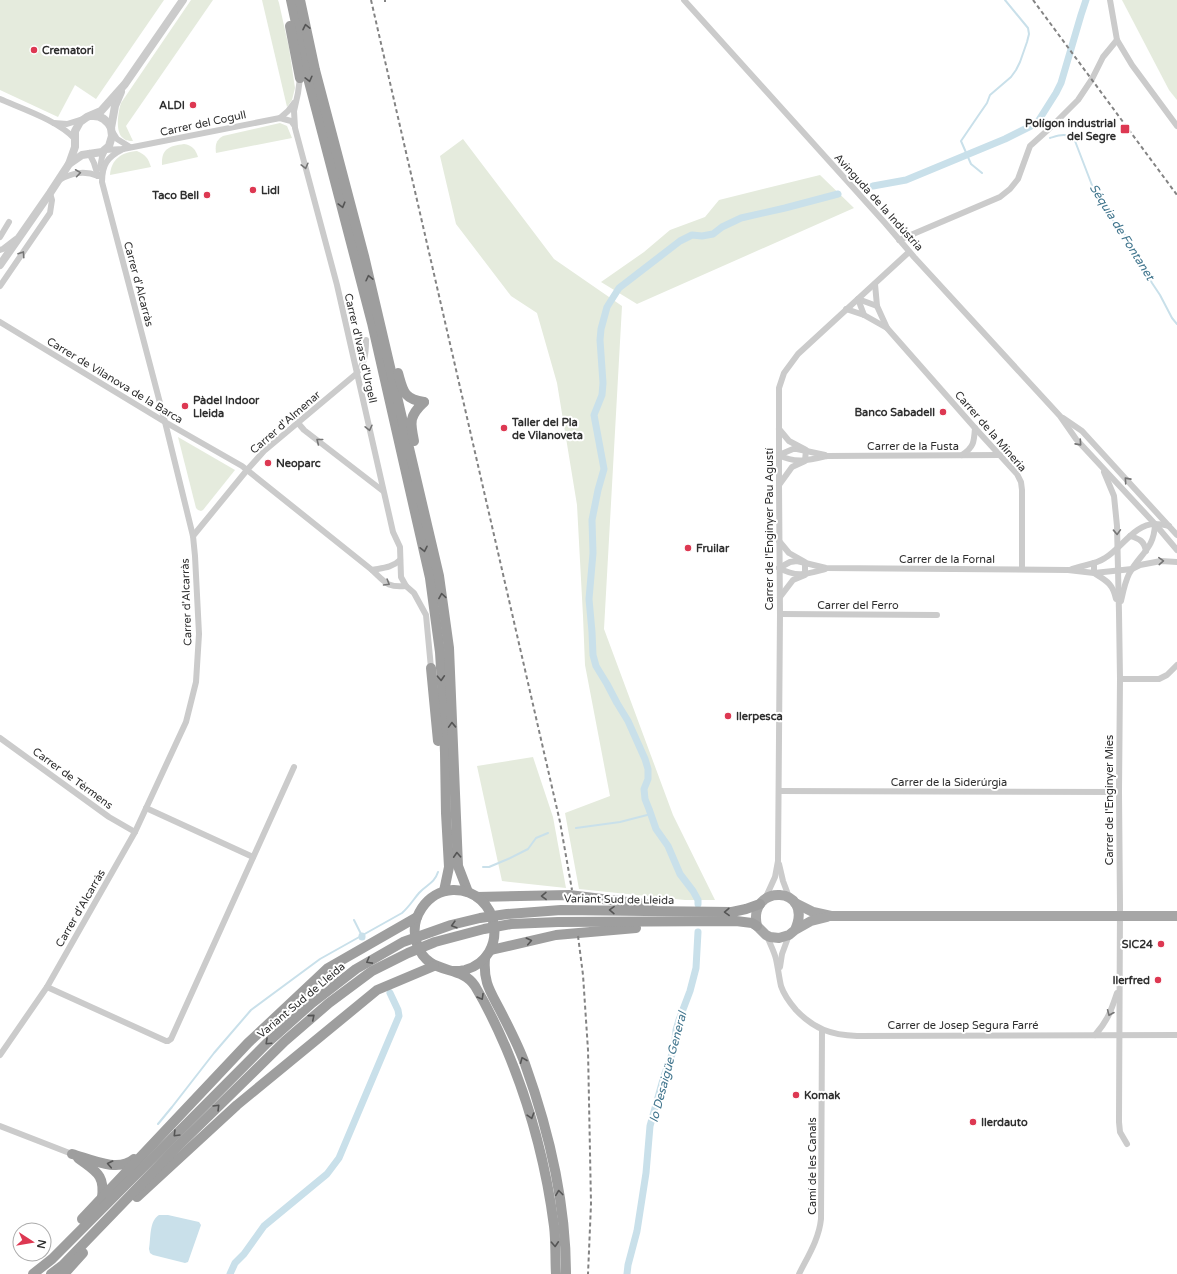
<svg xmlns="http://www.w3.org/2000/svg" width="1177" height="1274" viewBox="0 0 1177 1274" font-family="'Varela Round',sans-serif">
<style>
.green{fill:#e5ebdd}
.water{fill:#c9e0ea}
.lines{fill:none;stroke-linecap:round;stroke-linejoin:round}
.stream{stroke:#c9e0ea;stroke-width:2}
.canal{stroke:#c9e0ea;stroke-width:7}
.minor{stroke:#cbcbcb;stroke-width:6}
.tertiary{stroke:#cbcbcb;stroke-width:8}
.primary{stroke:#a6a6a6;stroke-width:10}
.trunk{stroke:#9e9e9e;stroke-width:10}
.rail{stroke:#838383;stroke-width:2;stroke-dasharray:4 3;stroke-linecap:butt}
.oneway{stroke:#555}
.oneway2{stroke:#757575}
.poi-dot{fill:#dd3852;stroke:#fff;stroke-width:1.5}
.labels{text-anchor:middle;stroke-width:4;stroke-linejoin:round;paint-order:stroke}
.poi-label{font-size:11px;font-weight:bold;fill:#2e2e2e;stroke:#fff;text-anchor:start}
.street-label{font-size:11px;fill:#2e2e2e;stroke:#fff}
.water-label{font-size:12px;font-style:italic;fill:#40758d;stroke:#fff}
</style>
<rect width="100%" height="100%" fill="#fff"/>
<g class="green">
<path d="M0,0H164L96,99L75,85L58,117L0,90Z"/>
<path d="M191,0H213L126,126L133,141C129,141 126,141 123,138C115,132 118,112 121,103Z"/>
<path d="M262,0H278L279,3L289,48L295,88L292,100L287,107Z"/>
<path d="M1122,0H1177V100L1169,90Z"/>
<path d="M280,123L287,126L292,138L216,153C215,145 216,140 223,136Z"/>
<path d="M463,139L554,259L622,306L604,629L673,815L715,900H685L579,889L565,813L610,796L585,665L583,616L577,505L557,383L537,313L511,296L456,224L440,156Z"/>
<path d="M184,144C192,145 196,150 198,157L162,165C161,148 170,146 184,144Z"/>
<path d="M137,151C146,155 148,158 151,167L110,175C111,159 122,152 137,151Z"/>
<path d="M820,175L854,208L637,304L601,282L644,252L670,230L705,217L719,200Z"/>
<path d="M178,437L235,470L203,510L201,511L198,510L196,508Z"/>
<path d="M533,757L553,817L566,888L502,881L477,766Z"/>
</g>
<path class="water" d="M159,1215H168L199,1222L201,1225L188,1262L185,1263L153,1255L150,1253L149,1249C151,1238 149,1221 159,1215Z"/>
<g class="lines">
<g class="stream">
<path d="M1050,138C1060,135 1067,132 1075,141L1095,193L1116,225L1125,235L1152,283L1160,295L1172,318L1177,324"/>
<path d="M982,173L971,164L961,141L978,116L987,103L990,95L1011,77L1016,70L1020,62L1027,42L1029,34L1028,28L1005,0"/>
<path d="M576,828L620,822L651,814"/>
<path d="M483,867H489L508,859L528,849L536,838L548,833"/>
<path d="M354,920L362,936"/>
<path d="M158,1124L172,1107L214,1053L251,1010L320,959L402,913C409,907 413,900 419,893C427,884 434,884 438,872"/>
</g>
<g class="canal">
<path d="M873,186L906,180L1005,139L1037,123L1056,93L1061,83L1081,15L1086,0"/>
<path d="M698,904V900L693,891L680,874L668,846L656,829L649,809L645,799L644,789L648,779V769L645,759L628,721L617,703L607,684L596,666L593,655L592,632L589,599L593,553L592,520L598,490L604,469L594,415L602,395L603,383L600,340L601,329L607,307L619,288L680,241L692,235L702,236L713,234L722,227L741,218L785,208L838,194"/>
<path d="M362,936V937"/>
<path d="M230,1274L235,1263L244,1254L264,1226L327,1174L339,1158L399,1016L398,1010L390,993"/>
<path d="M627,1274L628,1265L637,1231L646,1173L650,1126L664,1076L674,1049L676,1030L679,1020L690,991L696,968L698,932"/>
</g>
<g class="minor">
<path d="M684,0L885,223L914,257L1060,416L1076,439L1155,524L1177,550"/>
<path d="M1110,0L1117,40L1132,65L1177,126"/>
<path d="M300,78L298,93L294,111L295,128L337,285L393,532L400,547L401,577L406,586L414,593L426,615L431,668"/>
<path d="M0,99C23,109 59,121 75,139"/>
<path d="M280,118L288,111L294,103"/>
<path d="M54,123L67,124L83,119"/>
<path d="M112,131L117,139L130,147"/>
<path d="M89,153L94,163L98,176"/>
<path d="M100,168L102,157L105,150L123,149L280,118L291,121L294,125"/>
<path d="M59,180C72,173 84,170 98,176"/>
<path d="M0,237L9,222"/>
<path d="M899,240L1000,197L1010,189L1018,179L1030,146L1050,128L1078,100L1092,79L1103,57L1117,40"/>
<path d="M0,250L3,249L16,239"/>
<path d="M875,284L877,306L887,328L975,428L1017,474L1021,482L1022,490V569"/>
<path d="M0,286L50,213L52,200L50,193"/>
<path d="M858,299L877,306"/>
<path d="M858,299L864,315"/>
<path d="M846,309L864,315L887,328"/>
<path d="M0,322L165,422L242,466L372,570C385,582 387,588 406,586"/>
<path d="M1063,418L1082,431L1177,535"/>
<path d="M298,423L304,430L383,491"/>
<path d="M779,455C795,464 810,460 827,456L1000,455"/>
<path d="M779,455L793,449H797L825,455"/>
<path d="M962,455C974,447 974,442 975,428"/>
<path d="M1104,472L1114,496L1117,526L1119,613L1120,679L1119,792L1120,906L1119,1122L1120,1132L1127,1144"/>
<path d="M779,485L792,467L805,461L806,450L789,441L779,429"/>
<path d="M193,536L247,470L264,451L356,374C365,363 366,354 366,340"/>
<path d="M1130,536C1140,539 1144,541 1146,551"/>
<path d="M779,541L789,553L805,562V575L793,580L780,597"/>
<path d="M1094,563V573C1107,581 1113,584 1116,599"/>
<path d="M779,568L790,562L797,561L826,568L1068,570L1094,573L1132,569L1140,565L1161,561L1177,562"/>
<path d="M779,568C797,578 807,574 825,569"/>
<path d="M372,570C382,568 392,568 400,560"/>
<path d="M1070,570C1081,565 1095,565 1105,558C1122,548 1135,523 1156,524C1161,524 1165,525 1169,526"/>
<path d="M1121,601C1123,592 1125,582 1129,574C1140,553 1154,550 1155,524"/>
<path d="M780,614L937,615"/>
<path d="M1120,679H1159L1167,675L1177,665"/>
<path d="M0,738L109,817L135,832"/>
<path d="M779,791L1119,792"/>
<path d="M146,808L253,857"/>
<path d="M779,864L783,881L789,897"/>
<path d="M765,899L775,877L778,861L780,614L779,485V388L784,373L798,354L909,252"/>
<path d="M767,936C770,944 774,951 776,959C778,968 779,977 781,986C784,995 790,1003 796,1010C814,1029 831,1035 857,1036L1177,1035"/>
<path d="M780,967L782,954L789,935"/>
<path d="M47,987L166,1041H168L171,1039L294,767"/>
<path d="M1095,1035C1108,1020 1111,1011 1117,993"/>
<path d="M0,1055L47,987L135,832L186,722L196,682L199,634L195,556L193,536L165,422L102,182C102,165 107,157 123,149"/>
<path d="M0,1126L72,1154"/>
<path d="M799,1274C808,1256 819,1239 821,1219L822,1030"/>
</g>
<g class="tertiary">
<path d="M91,116C101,115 107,120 111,128"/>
<path d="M69,164L82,155L102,152L109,146L112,136L111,128L115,106L121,92"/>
<path d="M0,265L50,193L69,164L75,147V131L80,122L87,117L101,111L125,84L183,0"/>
</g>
<g class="primary">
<path d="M795,903L813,912L831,916H1177"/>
<path d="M795,930C815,885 747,883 757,926L766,935L770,937L779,938L789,935L795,930L811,921L827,917"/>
</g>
<g class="trunk">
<path d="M291,0L307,74L372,323L430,578L440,652L443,700L445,753L446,813L449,867L444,891"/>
<path d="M300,0L315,70L364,256L439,576L449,648L458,866L468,892"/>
<path d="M290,26L300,78"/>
<path d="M398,373C403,390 403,399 424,402"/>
<path d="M414,441C410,422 409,416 424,402"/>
<path d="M431,668L438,741"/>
<path d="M477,897L569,895L652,905"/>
<path d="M491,950L556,935L636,928"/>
<path d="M485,958C483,984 491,992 502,1014C510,1030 519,1047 525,1064C549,1131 566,1202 566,1274"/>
<path d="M453,971C457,971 461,971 465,970C511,957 500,889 453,890C427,891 408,919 417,944C428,977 460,963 475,986C487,1006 497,1027 506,1048C530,1105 546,1164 554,1226C556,1242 555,1258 556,1274"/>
<path d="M72,1154C90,1159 118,1173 134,1159"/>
<path d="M78,1158C96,1172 105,1174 102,1198"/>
<path d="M137,1197L237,1105L377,990L434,966"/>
<path d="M82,1219L248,1043L328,968L417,917"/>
<path d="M33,1274L52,1259L267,1043L312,1003L356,969L403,942L451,925L480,918L507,914L561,910L732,912L746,909L760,904"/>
<path d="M51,1274L63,1265L175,1149L285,1041L329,1003L372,971L408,953L435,942L484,929L511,924L558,922L736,921L752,923L757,926"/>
<path d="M64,1274L83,1253"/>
</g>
<g class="rail">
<path d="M371,0L560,822L572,890"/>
<path d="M385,0V2"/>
<path d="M1033,0L1177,195"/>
<path d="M578,936L583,975L588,1050L591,1204L588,1274"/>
</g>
</g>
<defs><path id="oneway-chevron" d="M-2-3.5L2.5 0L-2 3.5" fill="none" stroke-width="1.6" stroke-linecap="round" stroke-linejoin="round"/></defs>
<g class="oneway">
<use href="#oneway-chevron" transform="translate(306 27) rotate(-102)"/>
<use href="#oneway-chevron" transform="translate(309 79) rotate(76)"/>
<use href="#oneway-chevron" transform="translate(342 205) rotate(75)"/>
<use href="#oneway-chevron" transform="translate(369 278) rotate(-103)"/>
<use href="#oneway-chevron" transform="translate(424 549) rotate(78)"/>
<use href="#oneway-chevron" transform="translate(442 596) rotate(-99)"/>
<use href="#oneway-chevron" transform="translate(441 678) rotate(87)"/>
<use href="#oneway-chevron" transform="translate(452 725) rotate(-92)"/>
<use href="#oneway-chevron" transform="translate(457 855) rotate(-93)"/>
<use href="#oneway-chevron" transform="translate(544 896) rotate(179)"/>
<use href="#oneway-chevron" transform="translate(612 910) rotate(-179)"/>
<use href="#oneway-chevron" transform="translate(727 912) rotate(178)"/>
<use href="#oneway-chevron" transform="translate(454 925) rotate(164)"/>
<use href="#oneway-chevron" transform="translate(529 941) rotate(-12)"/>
<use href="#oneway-chevron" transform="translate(369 961) rotate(151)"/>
<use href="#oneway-chevron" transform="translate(481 997) rotate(60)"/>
<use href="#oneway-chevron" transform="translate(312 1017) rotate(-40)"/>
<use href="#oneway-chevron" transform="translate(268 1042) rotate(137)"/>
<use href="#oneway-chevron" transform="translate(523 1060) rotate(-112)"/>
<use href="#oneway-chevron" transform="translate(217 1107) rotate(-45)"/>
<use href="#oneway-chevron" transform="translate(531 1116) rotate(73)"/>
<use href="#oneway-chevron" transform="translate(176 1134) rotate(135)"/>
<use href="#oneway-chevron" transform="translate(110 1164) rotate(-168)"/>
<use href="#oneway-chevron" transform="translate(559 1193) rotate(-97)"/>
<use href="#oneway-chevron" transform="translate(555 1244) rotate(87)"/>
</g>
<g class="oneway2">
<use href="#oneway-chevron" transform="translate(305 166) rotate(76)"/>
<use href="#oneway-chevron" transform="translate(78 173) rotate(-8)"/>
<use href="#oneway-chevron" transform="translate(22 254) rotate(-56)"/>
<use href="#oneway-chevron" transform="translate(369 428) rotate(77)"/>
<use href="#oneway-chevron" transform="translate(319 441) rotate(-142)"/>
<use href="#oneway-chevron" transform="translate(1079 443) rotate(48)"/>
<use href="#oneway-chevron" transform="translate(1127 480) rotate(-132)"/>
<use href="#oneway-chevron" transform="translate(1117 532) rotate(88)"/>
<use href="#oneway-chevron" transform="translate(1161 561) rotate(-3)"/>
<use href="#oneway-chevron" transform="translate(387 583) rotate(31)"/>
<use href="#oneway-chevron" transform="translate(1110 1013) rotate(113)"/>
</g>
<g class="poi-dot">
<circle cx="34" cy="50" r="4"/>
<circle cx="193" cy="105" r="4"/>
<rect x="1120" y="124" width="10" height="10" rx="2"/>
<circle cx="253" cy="190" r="4"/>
<circle cx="207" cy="195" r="4"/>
<circle cx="185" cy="406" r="4"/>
<circle cx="943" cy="412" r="4"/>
<circle cx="504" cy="428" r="4"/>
<circle cx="268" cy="463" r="4"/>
<circle cx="688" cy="548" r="4"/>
<circle cx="728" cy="716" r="4"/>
<circle cx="1161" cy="944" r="4"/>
<circle cx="1158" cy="980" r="4"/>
<circle cx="796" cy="1095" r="4"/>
<circle cx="973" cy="1122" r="4"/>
</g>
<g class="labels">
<g class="poi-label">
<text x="42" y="54">Crematori</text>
<text x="185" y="109" text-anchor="end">ALDI</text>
<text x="1116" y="127" text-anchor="end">Polígon industrial<tspan x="1116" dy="13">del Segre</tspan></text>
<text x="261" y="194">Lidl</text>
<text x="199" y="199" text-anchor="end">Taco Bell</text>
<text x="193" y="404">Pàdel Indoor<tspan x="193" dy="13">Lleida</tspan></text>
<text x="935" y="416" text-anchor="end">Banco Sabadell</text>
<text x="512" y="426">Taller del Pla<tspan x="512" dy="13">de Vilanoveta</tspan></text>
<text x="276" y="467">Neoparc</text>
<text x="696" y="552">Fruilar</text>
<text x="736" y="720">Ilerpesca</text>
<text x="1153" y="948" text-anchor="end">SIC24</text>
<text x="1150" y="984" text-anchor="end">Ilerfred</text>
<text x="804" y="1099">Komak</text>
<text x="981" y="1126">Ilerdauto</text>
</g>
<g class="street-label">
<text transform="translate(203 123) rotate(-12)" y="4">Carrer del Cogull</text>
<text transform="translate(879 202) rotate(48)" y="4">Avinguda de la Indústria</text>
<text transform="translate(139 284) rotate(75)" y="4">Carrer d'Alcarràs</text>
<text transform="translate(361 348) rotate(77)" y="4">Carrer d'Ivars d'Urgell</text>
<text transform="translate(115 380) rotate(31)" y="4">Carrer de Vilanova de la Barca</text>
<text transform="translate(285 422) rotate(-41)" y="4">Carrer d'Almenar</text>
<text transform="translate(991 431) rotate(49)" y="4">Carrer de la Mineria</text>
<text x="913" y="450">Carrer de la Fusta</text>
<text transform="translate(769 529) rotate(-90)" y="4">Carrer de l'Enginyer Pau Agustí</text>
<text x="947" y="563">Carrer de la Fornal</text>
<text transform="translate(186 602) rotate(-92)" y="4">Carrer d'Alcarràs</text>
<text x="858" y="609">Carrer del Ferro</text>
<text transform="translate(73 778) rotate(36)" y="4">Carrer de Térmens</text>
<text x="949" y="786">Carrer de la Siderúrgia</text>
<text transform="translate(1109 800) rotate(-90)" y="4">Carrer de l'Enginyer Mies</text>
<text transform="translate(619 899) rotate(1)" y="4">Variant Sud de Lleida</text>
<text transform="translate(80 908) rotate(-60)" y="4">Carrer d'Alcarràs</text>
<text transform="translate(301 1000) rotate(-40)" y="4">Variant Sud de Lleida</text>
<text x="963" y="1029">Carrer de Josep Segura Farré</text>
<text transform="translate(812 1166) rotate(-90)" y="4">Camí de les Canals</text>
</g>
<g class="water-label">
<text transform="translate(1122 232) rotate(58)" y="4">Séquia de Fontanet</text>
<text transform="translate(668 1067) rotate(-75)" y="4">lo Desaigüe General</text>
</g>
</g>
<g transform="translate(32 1242) rotate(102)"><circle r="19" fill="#ffffff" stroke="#ababab"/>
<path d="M0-3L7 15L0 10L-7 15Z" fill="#dd3852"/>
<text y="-6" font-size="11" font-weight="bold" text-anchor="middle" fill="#2e2e2e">N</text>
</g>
</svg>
